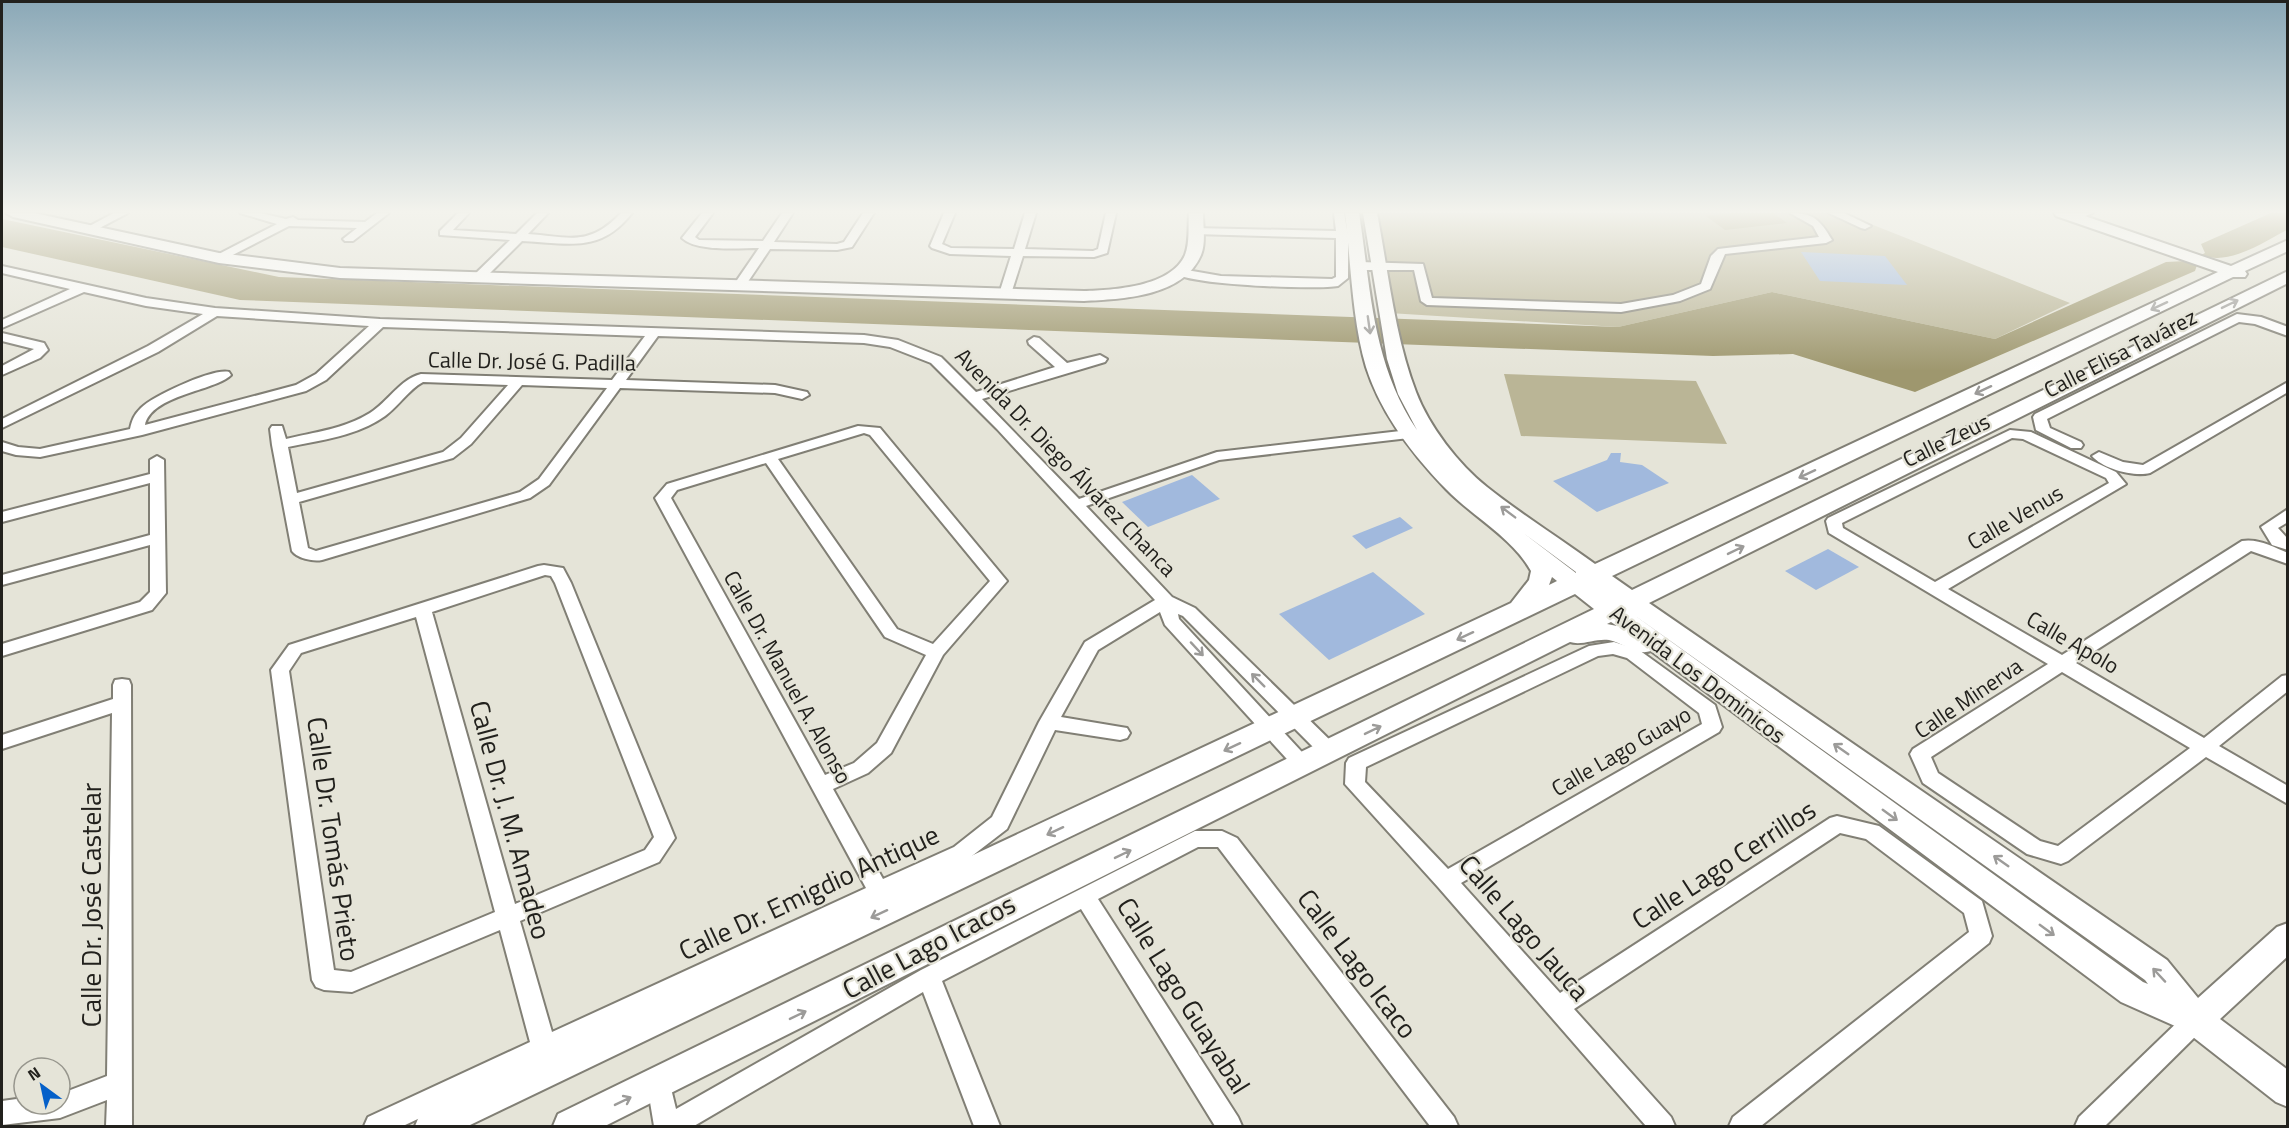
<svg xmlns="http://www.w3.org/2000/svg" width="2289" height="1128" viewBox="0 0 2289 1128" font-family="'Titillium Web',sans-serif">
<style>
.green{fill:#bab596}
.water{fill:#9e976e}
.building{fill:#a1b9dd}
.lines{fill:none;stroke-linecap:round;stroke-linejoin:round}
.street-casing{stroke:#817f75;stroke-width:4}
.secondary-casing{stroke:#817f75;stroke-width:4}
.street{fill:#fff;fill-rule:evenodd}
.secondary{fill:#fff;fill-rule:evenodd}
.oneway{stroke:#9c9b99}
.labels{text-anchor:middle;stroke-width:4.5;stroke-linejoin:round;paint-order:stroke}
.street-label{font-size:22px;fill:#22211d;stroke:#e5e4d8}
.near-street-label{font-size:27px;fill:#22211d;stroke:#e5e4d8}
</style>
<rect width="100%" height="100%" fill="#e5e4d8"/>
<g class="green">
<path d="M1372,213H1843L2070,303L1995,339L1772,292L1618,327L1389,313Z"/>
<path d="M1504,374L1696,381L1727,444L1521,436Z"/>
</g>
<g class="water">
<path d="M1731,213H1773L1787,223L1725,230L1706,216Z"/>
<path d="M2271,213H2287V230C2261,243 2230,266 2201,255L2205,253L2201,244Z"/>
<path d="M2,219L279,277L1618,327L1772,292L1995,339L2166,262L2186,261L2197,265L2195,271L1915,392L1793,354L1713,356L240,300L2,247Z"/>
</g>
<g class="building">
<path d="M1801,252L1885,256L1907,285L1820,281Z"/>
<path d="M1611,453H1621L1620,462L1642,465L1669,483L1597,512L1553,481L1607,460Z"/>
<path d="M1192,475L1220,499L1148,527L1122,502Z"/>
<path d="M1400,517L1413,528L1366,549L1352,536Z"/>
<path d="M1828,549L1859,567L1816,590L1785,571Z"/>
<path d="M1373,572L1425,614L1329,660L1279,614Z"/>
</g>
<g class="lines">
<defs>
<g id="street">
<path d="M114,213H128L92,232L88,233L82,230Z"/>
<path d="M240,213H260L286,219L293,217L298,220L365,222L377,213H389L353,241H345L343,239L357,228L289,226L223,260H215V256L277,224Z"/>
<path d="M458,213H469L453,230L516,234L537,213H548L528,234C570,237 589,247 621,213H632C600,254 568,243 522,241L482,281H474V275L510,240L440,235V231Z"/>
<path d="M702,213H713L695,237L699,240L763,241L782,213H793L774,242L837,244L844,242L863,213H874L852,247L837,250L770,249L743,289L739,290L733,286L759,248C738,248 697,252 682,238Z"/>
<path d="M944,213H955L942,244L951,248L1014,249L1025,213H1036L1025,249L1093,251L1098,249L1106,213H1116L1107,253L1094,257L1023,256L1011,294L1005,298L999,294L1011,256L950,254L932,248L930,246Z"/>
<path d="M1334,213H1344L1348,235V278L1338,286C1318,290 1188,285 1175,273L1181,269L1221,276L1332,279L1336,277V238L1195,234L1189,231L1195,228L1336,231Z"/>
<path d="M1790,213C1814,213 1820,220 1832,240L1826,243L1725,254L1710,289L1680,301L1621,312L1427,305L1421,301L1414,270H1360L1354,266L1360,262L1423,264L1432,298L1621,304L1673,295L1701,284L1711,256L1718,249L1819,237L1813,226Z"/>
<path d="M1829,213H1844L1871,226L1865,229L1861,228Z"/>
<path d="M2075,213H2093L2077,219H2069V215Z"/>
<path d="M2,266L146,298L215,308L380,319L864,335L898,340L941,357L976,392L1055,367L1029,344L1028,341L1034,337L1039,338L1067,363L1100,355L1107,359L1105,362L982,399L1079,499L1217,452L1409,430L1416,434L1409,438L1219,460L1086,506L1172,597L1195,608L1336,746L1339,751L1336,756L1329,758L1322,756L1183,616L1178,614L1179,619L1313,764L1310,769L1303,771L1296,769L1165,625L1160,612L1098,650L1061,717L1127,728L1130,733L1127,738L1120,740L1055,730L1007,829L968,859L403,1126H364L368,1117L530,1042L500,930L352,992L324,990L316,987L312,980L271,670L289,645L538,566L544,565L563,568L571,583L675,838L659,862L520,921L552,1032L866,888L655,498L667,484L858,426L880,428L1007,581L943,655L891,753L868,773L833,789L883,879L954,847L992,817L1039,722L1085,642L1155,600L997,429L931,363L890,347L864,343L658,336L626,380L775,385L807,392L809,395L802,399L775,393L620,388L549,485L530,498L322,560C313,562 297,558 292,551L272,445L270,429L272,426H282L286,439C315,432 344,429 370,413C388,402 400,379 421,374L612,380L645,336L383,327L326,380L306,391L142,435L40,457L16,455L2,451V442L18,447L40,449L130,429C132,420 134,415 141,408C153,396 213,368 229,372L231,375C215,391 151,395 145,425L296,385L316,374L369,326L217,316L158,352L2,428V419L148,346L203,314L146,306L84,292L2,328V320L70,289L2,273ZM423,382L508,385L461,438L443,452L297,493L288,447C321,440 357,436 385,416C399,406 408,390 423,382ZM522,385L607,388L539,479L520,492L316,551L308,548L299,502L453,458L471,444ZM864,433L870,435L990,581L933,644L897,629L778,459ZM766,463L885,637L926,655L877,743L854,763L825,775L671,498L677,490ZM545,575L551,576L555,583L654,837L645,850L515,904L432,612ZM416,617L495,912L351,972L334,970L289,671L301,653Z"/>
<path d="M2237,314L2261,317L2288,327V336L2255,324L2239,322L2047,419L2050,428L2081,442L2083,445L2081,448H2071L2036,430L2033,417L2035,414Z"/>
<path d="M2,333L44,343L48,350L40,358L2,375V366L34,349L2,341Z"/>
<path d="M2288,382V392L2150,473C2134,477 2103,469 2092,456L2099,452L2123,462L2143,465Z"/>
<path d="M2010,430L2031,432L2116,472L2126,484L1948,589L2062,655L2242,541C2257,538 2274,547 2288,553V564L2251,551L2076,663L2204,738L2282,676L2288,675V691L2219,746L2288,786V804L2206,757L2068,861L2061,864L2027,854L1923,783L1910,754L1913,749L2048,664L1829,533L1826,521L1828,518ZM2012,438L2023,439L2106,478L2109,483L1935,582L1843,528L1842,523ZM2062,672L2190,748L2058,846L2040,841L1938,773L1931,757Z"/>
<path d="M157,456L164,460L166,593L152,610L2,656V644L140,602L150,592V545L2,585V575L150,535V483L2,522V512L150,474V460Z"/>
<path d="M2288,509V522L2278,528L2288,539V550L2272,545L2261,527Z"/>
<path d="M1614,642L1639,650L1715,705L1722,727L1719,732L1461,883L1560,993L1830,818L1837,816L1879,826L1982,901L1992,936L1989,943L1761,1126H1729L1733,1117L1969,932L1964,913L1866,839L1840,833L1574,1009L1671,1117L1675,1126H1646L1438,887L1345,784L1346,763L1349,758L1589,646ZM1613,654L1627,658L1699,713L1702,724L1448,869L1365,782L1366,767L1598,656Z"/>
<path d="M122,679L129,680L131,685L132,1126H106L107,1100L60,1118L2,1125V1101L24,1098V1104H60V1094L107,1076L112,713L2,749V735L113,699V685L115,680Z"/>
<path d="M1195,831H1222L1237,838L1454,1117L1458,1126H1430L1218,847H1198L1098,899L1238,1117L1242,1126H1215L1081,909L942,981L1000,1126H974L923,992L694,1126H654L647,1084L650,1076L659,1072L668,1076L676,1109L921,970Z"/>
<path d="M2196,1009L2204,1012L2208,1020L2204,1028L2105,1126H2075L2079,1117L2188,1012Z"/>
</g>
<g id="secondary">
<path d="M6,213H34L219,253L340,268L1084,291C1114,290 1171,287 1185,255C1190,243 1188,226 1189,213H1203C1203,226 1206,243 1201,255C1183,297 1122,299 1084,301L340,278L219,263L13,217Z"/>
<path d="M1345,213H1359C1371,290 1372,363 1417,430L1398,394L1387,359L1363,213H1377C1388,270 1395,338 1416,392C1429,426 1458,464 1487,487C1521,514 1559,538 1595,564L2218,272L2056,216L2054,213H2076L2231,266L2288,240V251L2245,271L2247,274L2245,277H2233L1612,576L1632,590L2288,271V283L1649,603L2167,960L2198,998L2277,927L2288,923V956L2220,1019L2288,1070V1107L2276,1102L2184,1030L2121,1002L1651,651C1636,656 1624,643 1609,640C1596,638 1582,646 1570,642L605,1126H553L558,1114L1594,609L1575,594L468,1126H415L420,1114L1511,603L1529,580L1531,571C1512,537 1473,517 1446,489C1412,454 1381,414 1366,367C1352,320 1351,263 1345,213ZM1510,523L1576,572V573ZM1552,577L1557,581L1549,585ZM1630,612L2145,980L2148,984L2143,982ZM1611,622L1617,626L1607,624Z"/>
</g>
</defs>
<use href="#street" class="street-casing"/>
<use href="#secondary" class="secondary-casing"/>
<use href="#street" class="street"/>
<use href="#secondary" class="secondary"/>
</g>
<defs><path id="oneway-shaft" d="M-6 0H5M1.5-3L5.5 0L1.5 3" fill="none" stroke-width="1.6" stroke-linecap="round" stroke-linejoin="round" transform="scale(1.5)"/></defs>
<g class="oneway">
<use href="#oneway-shaft" transform="translate(2230 304) rotate(-26)"/>
<use href="#oneway-shaft" transform="translate(2159 306) rotate(155)"/>
<use href="#oneway-shaft" transform="translate(1369 325) rotate(82)"/>
<use href="#oneway-shaft" transform="translate(1983 390) rotate(155)"/>
<use href="#oneway-shaft" transform="translate(1807 474) rotate(155)"/>
<use href="#oneway-shaft" transform="translate(1508 512) rotate(-143)"/>
<use href="#oneway-shaft" transform="translate(1736 550) rotate(-26)"/>
<use href="#oneway-shaft" transform="translate(1465 636) rotate(155)"/>
<use href="#oneway-shaft" transform="translate(1197 649) rotate(47)"/>
<use href="#oneway-shaft" transform="translate(1258 680) rotate(-135)"/>
<use href="#oneway-shaft" transform="translate(1373 730) rotate(-26)"/>
<use href="#oneway-shaft" transform="translate(1232 747) rotate(155)"/>
<use href="#oneway-shaft" transform="translate(1841 749) rotate(-145)"/>
<use href="#oneway-shaft" transform="translate(1890 815) rotate(36)"/>
<use href="#oneway-shaft" transform="translate(1055 831) rotate(155)"/>
<use href="#oneway-shaft" transform="translate(1123 854) rotate(-26)"/>
<use href="#oneway-shaft" transform="translate(2001 861) rotate(-145)"/>
<use href="#oneway-shaft" transform="translate(879 914) rotate(155)"/>
<use href="#oneway-shaft" transform="translate(2047 930) rotate(36)"/>
<use href="#oneway-shaft" transform="translate(2159 975) rotate(-133)"/>
<use href="#oneway-shaft" transform="translate(798 1015) rotate(-26)"/>
<use href="#oneway-shaft" transform="translate(623 1101) rotate(-26)"/>
</g>
<linearGradient id="sky" x2="0" y2="1"><stop stop-color="#8aa8b7"/><stop offset="0.57" stop-color="#f3f3ed"/><stop offset="1" stop-color="#f3f3ed" stop-opacity="0"/></linearGradient>
<rect width="2289" height="371" fill="url(#sky)"/>
<g class="labels">
<g class="street-label">
<text transform="translate(2120 353) rotate(-27)" y="8">Calle Elisa Tavárez</text>
<text transform="translate(532 361) rotate(1)" y="8">Calle Dr. José G. Padilla</text>
<text transform="translate(1946 440) rotate(-26)" y="8">Calle Zeus</text>
<text transform="translate(1066 462) rotate(46)" y="8">Avenida Dr. Diego Álvarez Chanca</text>
<text transform="translate(2015 517) rotate(-30)" y="8">Calle Venus</text>
<text transform="translate(2073 642) rotate(30)" y="8">Calle Apolo</text>
<text transform="translate(1698 674) rotate(37)" y="8">Avenida Los Dominicos</text>
<text transform="translate(788 677) rotate(61)" y="8">Calle Dr. Manuel A. Alonso</text>
<text transform="translate(1968 698) rotate(-34)" y="8">Calle Minerva</text>
<text transform="translate(1621 751) rotate(-30)" y="8">Calle Lago Guayo</text>
</g>
<g class="near-street-label">
<text transform="translate(510 820) rotate(75)" y="9">Calle Dr. J. M. Amadeo</text>
<text transform="translate(333 839) rotate(82)" y="9">Calle Dr. Tomás Prieto</text>
<text transform="translate(1724 865) rotate(-33)" y="9">Calle Lago Cerrillos</text>
<text transform="translate(809 893) rotate(-25)" y="9">Calle Dr. Emigdio Antique</text>
<text transform="translate(92 905) rotate(-90)" y="9">Calle Dr. José Castelar</text>
<text transform="translate(1524 928) rotate(49)" y="9">Calle Lago Jauca</text>
<text transform="translate(929 947) rotate(-28)" y="9">Calle Lago Icacos</text>
<text transform="translate(1357 964) rotate(53)" y="9">Calle Lago Icaco</text>
<text transform="translate(1183 996) rotate(58)" y="9">Calle Lago Guayabal</text>
</g>
</g>
<rect width="2289" height="1128" fill="none" stroke="#22211d" stroke-width="6"/>
<g transform="translate(42 1086) rotate(327)"><circle r="28" fill="#e5e4d8" stroke="#97968d" stroke-width="1.5"/>
<path d="M0-4.5L10 22L0 15L-10 22Z" fill="#0560c9"/>
<text y="-9" font-size="16" font-weight="bold" text-anchor="middle" fill="#22211d">N</text>
</g>
</svg>
